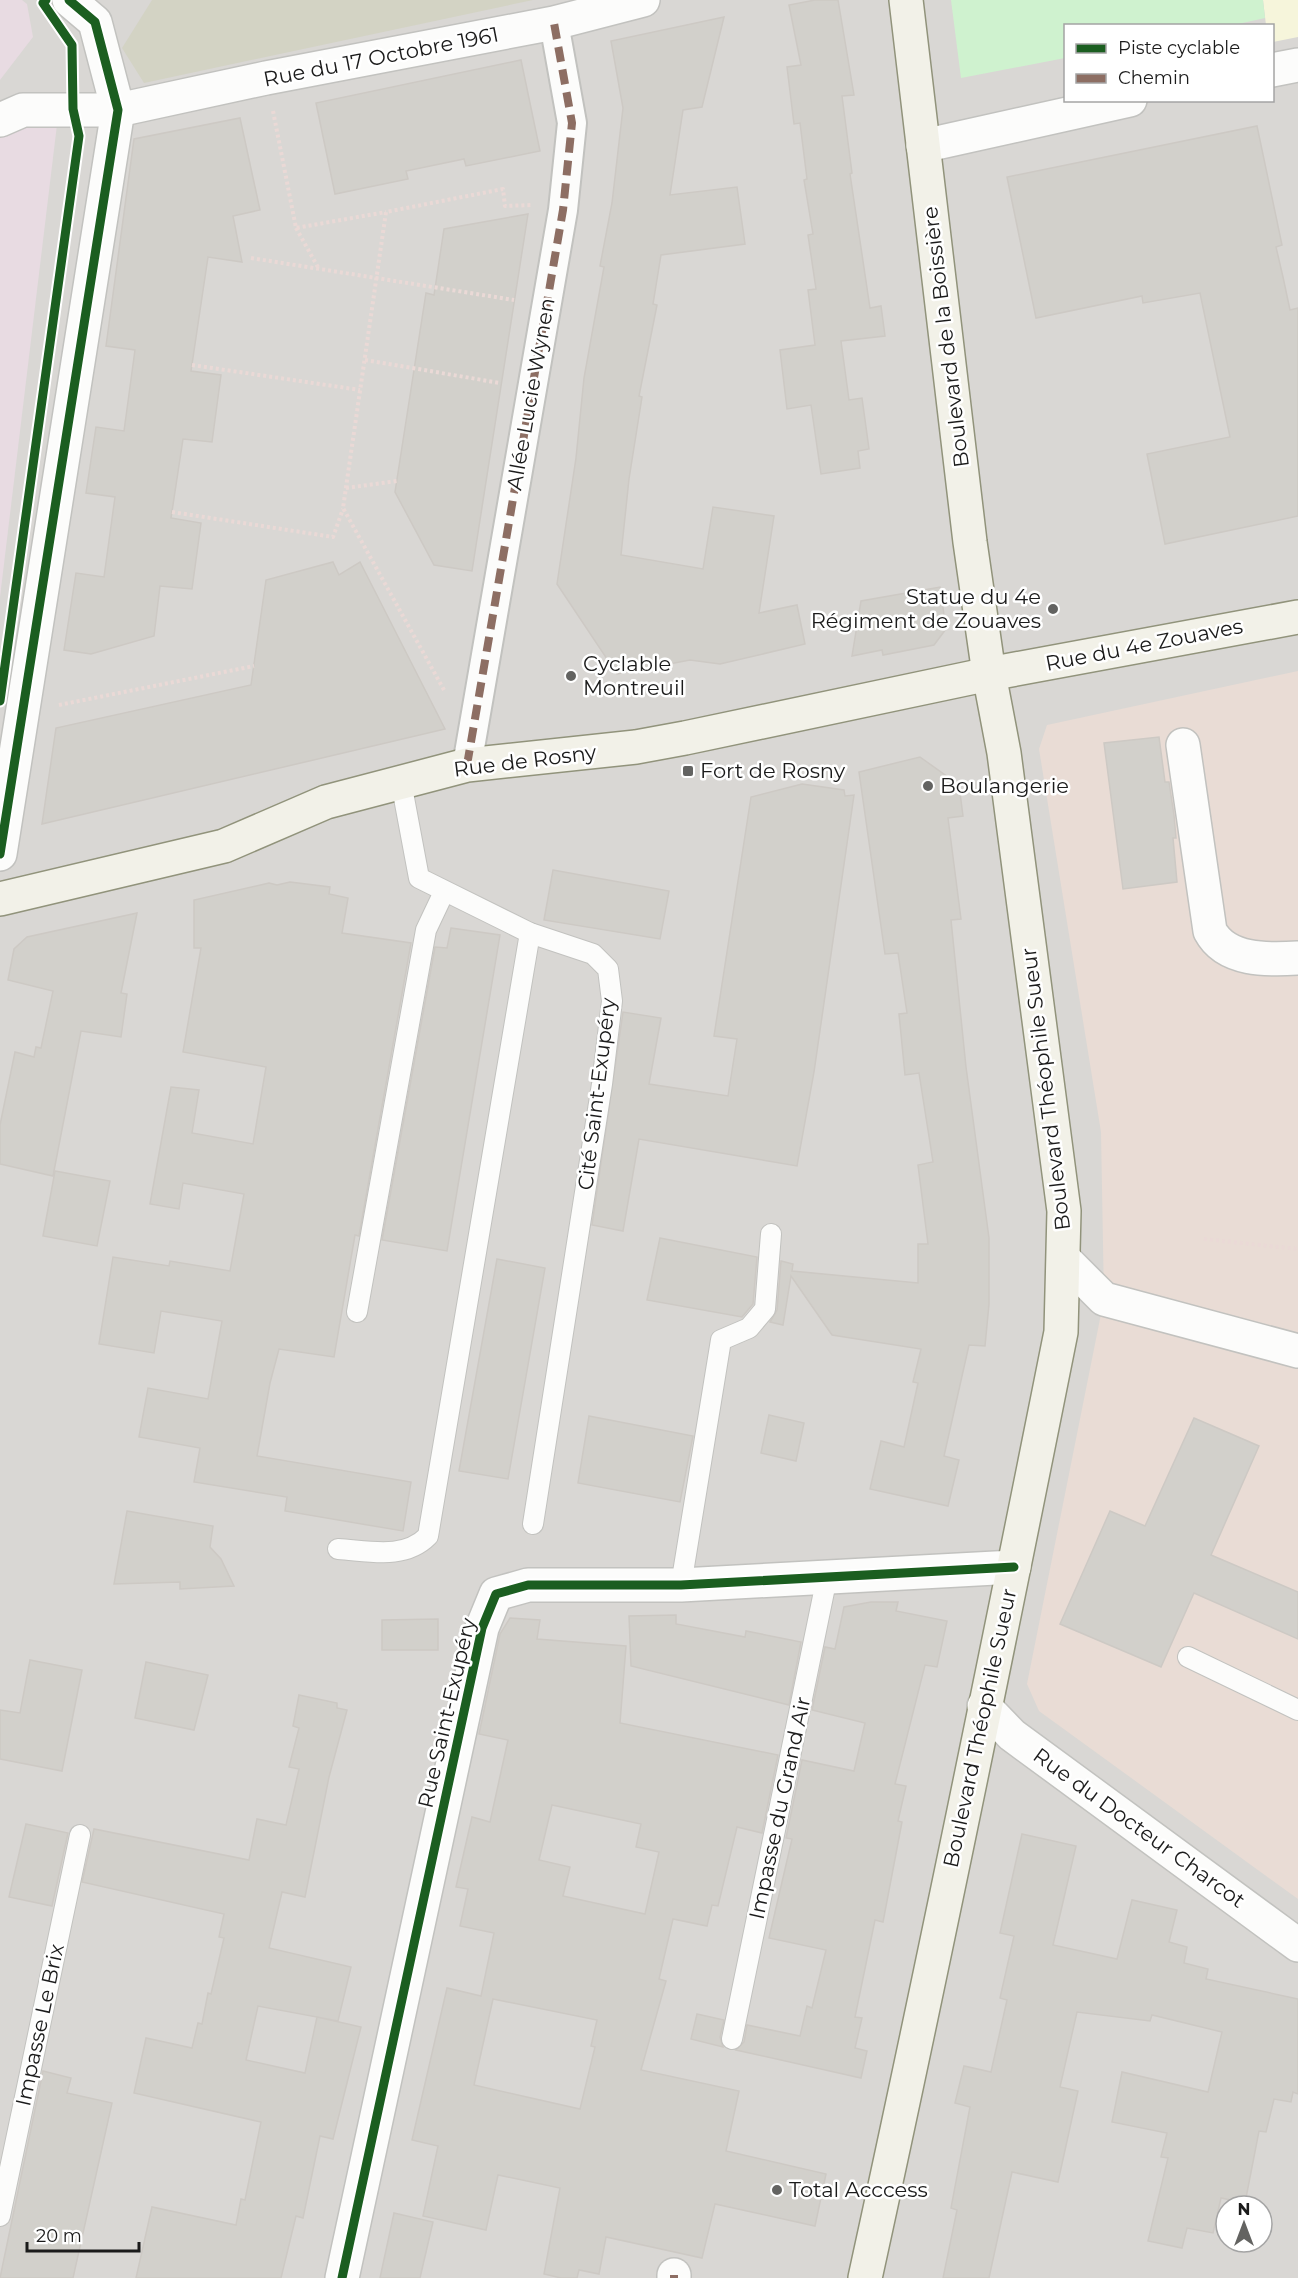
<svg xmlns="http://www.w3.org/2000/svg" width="1298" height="2278" viewBox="0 0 1298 2278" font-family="Montserrat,sans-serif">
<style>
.residential{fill:#d9d7d4;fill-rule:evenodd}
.industrial{fill:#e8dbe2}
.education{fill:#f6f5db}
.military{fill:#e9dcd5}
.construction{fill:#d3d3c4}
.park{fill:#cff2cf}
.building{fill:#d2d0cb;stroke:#cdc9c4;stroke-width:1.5;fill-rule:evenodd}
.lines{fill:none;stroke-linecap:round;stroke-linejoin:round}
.service-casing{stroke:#c2c2bf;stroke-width:22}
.pedestrian-casing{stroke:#c2c2bf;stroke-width:32}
.minor-casing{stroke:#c2c2bf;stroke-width:36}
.secondary-casing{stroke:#91937b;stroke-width:36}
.path{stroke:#ead9d6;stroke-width:4;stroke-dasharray:3 3;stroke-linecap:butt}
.service{stroke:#fcfcfb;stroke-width:20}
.pedestrian{stroke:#fcfcfb;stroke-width:28}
.minor{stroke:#fcfcfb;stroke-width:33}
.secondary{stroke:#f2f1e8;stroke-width:33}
.quiet{stroke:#8d6e63;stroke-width:8;stroke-dasharray:15 8;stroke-linecap:butt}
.cycleway-casing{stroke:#fff;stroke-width:13}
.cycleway{stroke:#1b5e20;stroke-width:9}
.poi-dot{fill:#636361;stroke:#fff;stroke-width:2}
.labels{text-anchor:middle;stroke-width:5;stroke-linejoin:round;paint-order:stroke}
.street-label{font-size:21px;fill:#1b1b1b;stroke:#fff}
.poi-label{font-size:21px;fill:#1b1b1b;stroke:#fff;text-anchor:start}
</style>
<rect width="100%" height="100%" fill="#eae8e2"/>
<path class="residential" d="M0,0H1298V2278H0ZM1066,26H1272V100H1066ZM1226,2206H1262V2242H1226Z"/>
<g class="industrial">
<path d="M0,0H22L27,4L33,37L0,80Z"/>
<path d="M59,108L0,597V120Z"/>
</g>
<path class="education" d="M1263,0H1298V37L1273,42L1272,26L1266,25Z"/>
<path class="military" d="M1298,671V1899L1039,1711L1027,1684L1104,1299L1101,1132L1039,749L1047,725Z"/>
<path class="construction" d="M152,0H533L144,83L122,48Z"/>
<path class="park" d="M951,0H1263L1265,18L1229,26H1066L1065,58L961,78Z"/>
<g class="building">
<path d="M815,0H838L854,95L842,96L852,173L850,174L870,308L881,306L885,336L841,341L849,400L862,398L869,449L858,451L860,468L821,474L811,405L787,409L780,350L815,345L808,290L816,289L808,235L813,234L804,180L807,179L800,123L794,124L787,67L801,65L789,5Z"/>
<path d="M724,17L702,107L683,110L670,195L737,187L745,244L661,255L653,304L657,305L639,396L642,397L629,479L621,555L703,569L713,507L774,516L759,613L797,605L805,644L720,664L690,660L617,674L557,584L576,458L584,378L604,267L600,266L612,203L623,108L611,41Z"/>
<path d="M521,60L540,151L466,166L464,159L406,171L408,179L335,194L316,103Z"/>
<path d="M240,118L260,210L233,216L242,262L208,257L191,371L221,375L212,442L183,439L171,518L201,523L192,589L160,586L154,636L91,654L64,650L76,573L104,577L115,497L86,493L96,427L124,431L135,350L106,346L134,139Z"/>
<path d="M1257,126L1282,245L1276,247L1283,277L1290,310L1298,308V516L1165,544L1147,454L1230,437L1200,293L1143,303L1142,296L1036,318L1007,177Z"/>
<path d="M528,214L472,571L434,565L395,492L426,293L434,295L444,229Z"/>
<path d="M333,562L339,575L360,562L445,729L42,824L56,728L251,685L266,580Z"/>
<path d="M940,587L946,629L934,645L883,655L882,650L852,656L861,601Z"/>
<path d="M1159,737L1165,782H1169L1174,815L1176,838H1173L1177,882L1123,889L1104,743Z"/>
<path d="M920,757L959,785L963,816L948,818L961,919L951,920L966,1067L989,1238V1304L985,1346L969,1345L944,1456L959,1460L948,1506L870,1489L881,1441L904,1447L918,1383L913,1382L921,1349L832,1335L791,1276L783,1325L770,1322L777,1310L781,1261L793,1264L792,1271L918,1283V1244H928L918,1165L933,1162L919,1073L905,1075L899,1014L907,1013L898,953L885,954L859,772Z"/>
<path d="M802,784L844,790L845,796L854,795L814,1072L797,1166L639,1139L623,1231L592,1225L623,1012L661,1018L649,1084L728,1096L737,1039L714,1036L751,797Z"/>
<path d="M553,870L669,891L660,939L544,920Z"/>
<path d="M290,882L330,887L329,894L348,898L342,933L411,943L359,1236L355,1235L334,1357L279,1349L270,1383L257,1456L411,1482L403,1531L285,1511L287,1497L194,1482L200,1448L139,1437L148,1388L208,1399L222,1321L161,1311L154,1353L99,1344L113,1257L169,1266L170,1261L230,1271L244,1194L183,1183L179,1209L150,1204L171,1087L199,1090L192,1133L253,1144L266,1067L183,1052L201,948H194V900L269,883L277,885Z"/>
<path d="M137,913L121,993L127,994L121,1037L81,1031L53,1176L0,1164V1125L15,1052L34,1057L36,1047L41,1048L53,991L8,980L14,949L27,937Z"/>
<path d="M451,928L500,935L447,1251L382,1240L435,947L447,948Z"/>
<path d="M55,1171L110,1181L97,1246L43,1236Z"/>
<path d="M660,1238L757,1257L753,1304L742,1317L647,1300Z"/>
<path d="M497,1259L545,1268L508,1479L459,1471Z"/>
<path d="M769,1415L804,1423L796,1461L761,1453Z"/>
<path d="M589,1416L693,1436L680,1502L578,1483Z"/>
<path d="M1194,1418L1259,1446L1211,1555L1298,1592V1639L1194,1593L1161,1667L1060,1624L1110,1511L1145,1526Z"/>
<path d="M127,1511L213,1526L210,1547L221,1559L234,1586L180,1589V1582L114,1584Z"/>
<path d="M871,1602H898L896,1611L947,1621L937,1667L925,1665L895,1784L906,1786L898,1821L902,1822L883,1922L875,1920L855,2017L862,2018L855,2048L867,2051L861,2078L736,2050L744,2042L747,2025L800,2036L807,2006L812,2008L826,1950L769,1938L792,1839L786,1838L802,1760L854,1771L865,1723L812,1710L825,1647L835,1649L844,1607Z"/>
<path d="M676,1615V1624L745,1637L746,1631L801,1642L789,1705L631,1666L629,1616Z"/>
<path d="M510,1618L540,1620L537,1639L626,1646L620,1723L778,1755L762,1833L737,1827L718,1906L712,1905L707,1926L673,1919L659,1979L666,1981L641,2070L739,2091L726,2151L826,2174L815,2226L715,2204L702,2258L606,2237L599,2274L579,2270L577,2278H561L544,2274L560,2188L498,2175L486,2230L423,2216L438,2146L412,2140L447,1988L481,1996L494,1933L460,1926L468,1889L456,1887L472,1817L490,1822L508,1740L479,1734L500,1634ZM552,1805L641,1824L636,1847L659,1852L645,1914L563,1896L570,1867L539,1860ZM493,1999L597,2020L591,2046L595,2047L580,2109L474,2085Z"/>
<path d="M438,1619V1650H382V1620Z"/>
<path d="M30,1660L82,1670L62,1771L0,1759V1710L20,1713Z"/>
<path d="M146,1662L208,1675L194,1730L135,1718Z"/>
<path d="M299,1695L337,1703V1708L347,1710L329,1777L305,1897L282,1892L269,1948L351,1967L338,2021L258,2006L246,2060L305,2073L317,2017L361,2027L333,2139L320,2136L303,2218L296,2216L281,2278H136L152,2207L236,2225L241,2199L245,2200L261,2122L134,2093L146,2038L192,2048L198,2023L202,2024L208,1993L211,1994L224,1938L219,1937L224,1914L82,1882L94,1829L249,1860L257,1819L286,1825L299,1769L289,1767L299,1728L293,1726Z"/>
<path d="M26,1824L68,1833L52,1906L9,1897Z"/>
<path d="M1022,1834L1076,1846L1053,1945L1117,1959L1132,1900L1177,1910L1169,1942L1187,1947L1184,1963L1208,1969L1206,1979L1298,1999V2094L1293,2092L1291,2102L1274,2099L1266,2132L1259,2131L1245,2203L1221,2198L1213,2233L1187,2228L1182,2248L1148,2241L1168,2158L1161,2157L1167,2133L1112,2122L1122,2072L1208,2092L1222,2032L1152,2015L1150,2021L1077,2012L1060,2087L1078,2091L1058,2182L1012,2172L989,2278H943L957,2210L951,2208L970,2107L955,2103L964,2066L991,2072L1007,2000L1000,1998L1014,1936L1000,1933Z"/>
<path d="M697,2014L724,2020L720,2037L723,2047L691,2039Z"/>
<path d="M43,2071L71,2078L67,2093L112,2103L73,2278H0Z"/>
<path d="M394,2213L433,2222L420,2278H380Z"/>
</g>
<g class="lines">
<defs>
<g id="service">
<path d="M401,782L419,878L530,933L593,954L608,969L612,1001L602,1084L533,1524"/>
<path d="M357,1312L426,930L444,892"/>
<path d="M338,1549C370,1551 404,1560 428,1536L530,933"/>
<path d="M681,1585L721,1340L749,1328L765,1309L771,1234"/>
<path d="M1188,1657L1298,1710"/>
<path d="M732,2039L827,1577"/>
<path d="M0,2216L80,1835"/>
</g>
<path id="pedestrian" d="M467,765L563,210L572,123L554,23"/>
<g id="minor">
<path d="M1272,70L1298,65"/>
<path d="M0,120L23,110H118L266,78L554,23L643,0"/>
<path d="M923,146L1130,100"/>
<path d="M1183,745L1210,931C1226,961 1267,960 1298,958"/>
<path d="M0,854L118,110L95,22L69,0"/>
<path d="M1064,1259L1104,1299L1298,1351"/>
<path d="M984,1706L1012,1735L1298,1945"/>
<path d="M342,2278L482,1628L496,1594L528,1585H681L1014,1567"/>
<path d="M674,2278V2275"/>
</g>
<g id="secondary">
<path d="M0,899L224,846L326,802L467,765L636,747L685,738L989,674L1298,617"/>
<path d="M865,2278C934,1963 998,1648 1061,1332L1064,1211L1004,753L989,674L970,542L906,0"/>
</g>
</defs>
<use href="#service" class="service-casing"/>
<use href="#pedestrian" class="pedestrian-casing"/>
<use href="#minor" class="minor-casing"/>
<use href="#secondary" class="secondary-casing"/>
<g class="path">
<path d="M273,111L296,228L386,212"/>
<path d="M296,228L319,269"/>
<path d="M251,258L514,300"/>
<path d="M365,360L500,383"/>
<path d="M192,365L360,390"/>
<path d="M346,488L397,481"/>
<path d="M172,512L333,537L343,509"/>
<path d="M444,690L343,508L386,212L503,189L505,206L532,205"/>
<path d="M59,705L254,666"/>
<path d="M1204,1239L1298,1249"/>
</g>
<use href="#service" class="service"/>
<use href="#pedestrian" class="pedestrian"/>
<use href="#minor" class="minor"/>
<use href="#secondary" class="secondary"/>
<g class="quiet">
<path d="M467,765L563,210L572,123L554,23"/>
<path d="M674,2278V2275"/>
</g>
<defs>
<g id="cycleway">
<path d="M0,701L79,136L73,109L72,45L43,3L46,0"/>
<path d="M0,854L118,110L95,22L69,0"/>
<path d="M342,2278L482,1628L496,1594L528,1585H681L1014,1567"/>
</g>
</defs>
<use href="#cycleway" class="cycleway-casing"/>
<use href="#cycleway" class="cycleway"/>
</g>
<g class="poi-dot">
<circle cx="1053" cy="609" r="6"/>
<circle cx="571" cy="676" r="6"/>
<rect x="682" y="765" width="12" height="12" rx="3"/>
<circle cx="928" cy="786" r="6"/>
<circle cx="777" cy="2190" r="6"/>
</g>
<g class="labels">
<g class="street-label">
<text transform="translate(381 57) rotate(-11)" y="7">Rue du 17 Octobre 1961</text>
<text transform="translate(946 337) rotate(-97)" y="7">Boulevard de la Boissière</text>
<text transform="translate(531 394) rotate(-80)" y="7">Allée Lucie Wynen</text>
<text transform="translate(1144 645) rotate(-11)" y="7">Rue du 4e Zouaves</text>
<text transform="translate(525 761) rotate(-7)" y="7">Rue de Rosny</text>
<text transform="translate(1046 1089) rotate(-97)" y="7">Boulevard Théophile Sueur</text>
<text transform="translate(597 1094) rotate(-83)" y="7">Cité Saint-Exupéry</text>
<text transform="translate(447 1713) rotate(-77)" y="7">Rue Saint-Exupéry</text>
<text transform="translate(980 1728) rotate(-78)" y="7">Boulevard Théophile Sueur</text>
<text transform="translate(780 1808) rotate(-78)" y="7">Impasse du Grand Air</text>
<text transform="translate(1139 1828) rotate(36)" y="7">Rue du Docteur Charcot</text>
<text transform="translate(40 2025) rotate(-78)" y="7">Impasse Le Brix</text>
</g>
<g class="poi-label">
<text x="1041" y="604" text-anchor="end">Statue du 4e<tspan x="1041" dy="24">Régiment de Zouaves</tspan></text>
<text x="583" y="671">Cyclable<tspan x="583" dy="24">Montreuil</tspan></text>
<text x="700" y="778">Fort de Rosny</text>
<text x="940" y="793">Boulangerie</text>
<text x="789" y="2197">Total Acccess</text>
</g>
</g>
<rect x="1064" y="24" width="210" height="78" fill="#ffffff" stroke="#a4a4a4" stroke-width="1.5"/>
<rect x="1076" y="44" width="30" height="9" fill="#1b5e20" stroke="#a4a4a4" stroke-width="1.5"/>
<text x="1118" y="54" font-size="18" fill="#1b1b1b">Piste cyclable</text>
<rect x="1076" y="74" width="30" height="9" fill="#8d6e63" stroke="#a4a4a4" stroke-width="1.5"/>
<text x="1118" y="84" font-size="18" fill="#1b1b1b">Chemin</text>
<g transform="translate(1244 2224)"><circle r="28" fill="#ffffff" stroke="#a4a4a4" stroke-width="1.5"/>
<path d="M0-4.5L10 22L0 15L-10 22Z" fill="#636361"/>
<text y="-9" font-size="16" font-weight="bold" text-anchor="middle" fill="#1b1b1b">N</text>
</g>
<path d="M27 2242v9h112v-9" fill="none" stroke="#1b1b1b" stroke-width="3"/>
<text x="36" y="2242" font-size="18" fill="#1b1b1b" stroke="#ffffff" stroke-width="4.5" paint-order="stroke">20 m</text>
</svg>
